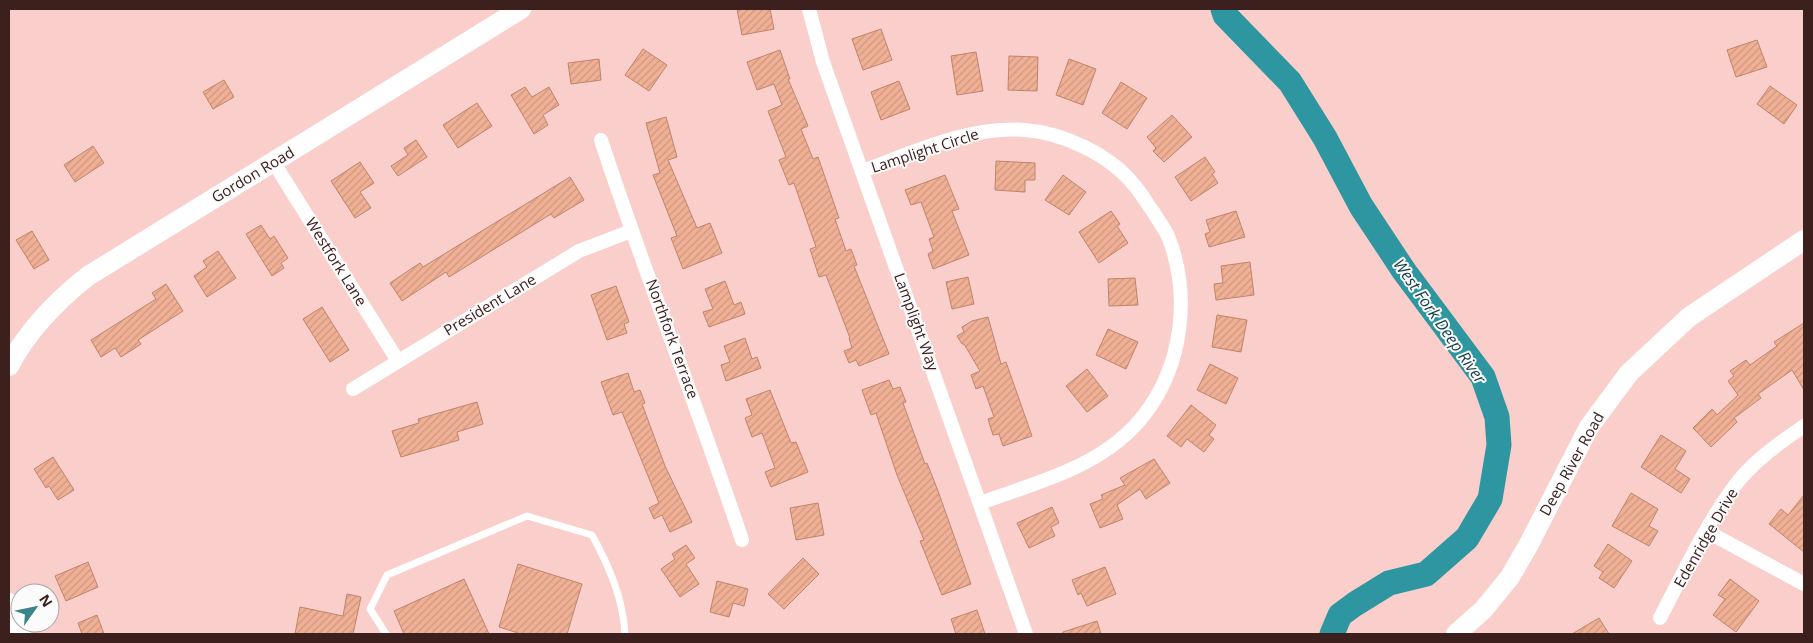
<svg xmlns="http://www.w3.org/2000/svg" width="1813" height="643" viewBox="0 0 1813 643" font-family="'Open Sans',sans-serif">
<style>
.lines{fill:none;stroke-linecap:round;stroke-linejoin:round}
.river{stroke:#2d96a0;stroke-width:25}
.building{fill:url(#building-hatch);stroke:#c0846b}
.lane{stroke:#fff;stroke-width:7}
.street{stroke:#fff;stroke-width:14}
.secondary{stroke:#fff;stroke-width:20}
.labels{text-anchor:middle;stroke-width:4;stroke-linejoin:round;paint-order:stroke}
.street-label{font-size:15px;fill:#3b201e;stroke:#fbfbfb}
.water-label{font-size:16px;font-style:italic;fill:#124045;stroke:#fbfbfb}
</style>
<defs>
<pattern id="building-hatch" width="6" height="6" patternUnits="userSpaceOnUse" patternTransform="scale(1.25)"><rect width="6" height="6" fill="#efb095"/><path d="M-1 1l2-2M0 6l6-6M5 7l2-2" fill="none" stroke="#ce9780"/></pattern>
</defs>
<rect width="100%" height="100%" fill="#faceca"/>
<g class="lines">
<path class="river" d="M1223,9L1225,15L1290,82L1325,138L1361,206L1404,271L1483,377L1497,417L1499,445L1490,499L1467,538L1426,574L1389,583L1355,604L1340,615L1332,634"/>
</g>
<g class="building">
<path d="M737,9H770L774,29L742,35Z"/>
<path d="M881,29L892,60L863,70L852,39Z"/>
<path d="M1757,40L1767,67L1736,77L1727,50Z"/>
<path d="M643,49L667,65L649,91L625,75Z"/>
<path d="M780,50L790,79H788L808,126L801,129L813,159L818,157L839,218L835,219L846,251L851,249L857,265L854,266L889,354L859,366L856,360L849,363L844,351L852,348L849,338H850L826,275L819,277L810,249L816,247L794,183L789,185L779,160L786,157L768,111L782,105L774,84L757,90L747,62Z"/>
<path d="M976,52L983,91L957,95L951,56Z"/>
<path d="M1009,56L1038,57L1037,91L1008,90Z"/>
<path d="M599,59L601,80L571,84L568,63Z"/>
<path d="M1069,59L1096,69L1083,105L1056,95Z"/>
<path d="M224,80L234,97L213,109L203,92Z"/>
<path d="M899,81L910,109L881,120L871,92Z"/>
<path d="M1121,82L1147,98L1127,129L1102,113Z"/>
<path d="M1770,86L1797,105L1784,124L1757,104Z"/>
<path d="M525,87L532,97L549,87L559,105L543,115L548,125L534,134L511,95Z"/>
<path d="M477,103L492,126L458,148L443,125Z"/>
<path d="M1172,115L1192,137L1164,162L1153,151L1156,148L1147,137Z"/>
<path d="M666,117L677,157L668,160L697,228L710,223L722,253L683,269L671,238L677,236L653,175L660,173L646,123Z"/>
<path d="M416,140L427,157L398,176L391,166L408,155L404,148Z"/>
<path d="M93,146L104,163L75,182L64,165Z"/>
<path d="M1205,157L1215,172L1212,174L1218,183L1191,201L1175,177Z"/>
<path d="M996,161L1035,163V180H1025V192L995,190Z"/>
<path d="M360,162L374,183L360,192L371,208L355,218L331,181Z"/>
<path d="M945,175L959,209L952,211L969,255L933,269L928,254L933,251L929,239L934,237L921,202L911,205L905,190Z"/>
<path d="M1063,175L1086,192L1069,215L1045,200Z"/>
<path d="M570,177L584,200L554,218L551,214L449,277L446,272L402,301L390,283L420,263L423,267Z"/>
<path d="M1111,211L1120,224L1117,226L1128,243L1099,263L1079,232Z"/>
<path d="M1236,211L1245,237L1209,247L1205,234L1210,232L1206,220Z"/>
<path d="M261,225L270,239L274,236L288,258L281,263L284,268L272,276L246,234Z"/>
<path d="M32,231L49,260L34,269L16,240Z"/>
<path d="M218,251L236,278L207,297L194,276L207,267L203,261Z"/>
<path d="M1250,262L1254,295L1216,300L1214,284L1223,283L1221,266Z"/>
<path d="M968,277L974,304L952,309L946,282Z"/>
<path d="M1135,278L1138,305L1109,306L1108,279Z"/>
<path d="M725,281L734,305L741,302L745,314L709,327L703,312L713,309L705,289Z"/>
<path d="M166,284L183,311L138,340L141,344L121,357L115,348L101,357L91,340L156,299L152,293Z"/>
<path d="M616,286L629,322L624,324L627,333L607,340L591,295Z"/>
<path d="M322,307L349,350L330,362L303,319Z"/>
<path d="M1217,315L1247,320L1241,352L1212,347Z"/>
<path d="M988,317L1001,364L1006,362L1032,436L1003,446L999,434L993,435L988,419L994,417L983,386L976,389L971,375L980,371L964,344H962L957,336L964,332L962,327L972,321Z"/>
<path d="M1804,323V390L1792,370L1758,394L1761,398L1734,418L1737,422L1711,447L1693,428L1712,409L1717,415L1738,395L1728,381L1734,376L1730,371L1746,360L1750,365L1777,346L1774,342Z"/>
<path d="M1108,329L1138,342L1126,369L1096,355Z"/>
<path d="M745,338L752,359L757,357L761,368L726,381L721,365L730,362L724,346Z"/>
<path d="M1210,364L1238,378L1226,404L1197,390Z"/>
<path d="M1087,369L1108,396L1087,412L1066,386Z"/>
<path d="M628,373L634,392L640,390L645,403L642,404L665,466L692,522L670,532L662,515L654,519L649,508L659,503L622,412L613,415L601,382Z"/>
<path d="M889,380L893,389L900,387L906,402L903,403L925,464L927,463L938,491L971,584L942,595L920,541L924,540L897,475L876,413L871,415L862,390Z"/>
<path d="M770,390L791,443L796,442L808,472L771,487L765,472L775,468L762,433L752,437L745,418L752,415L746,399Z"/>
<path d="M477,402L483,424L457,432L459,440L401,457L392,431L419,423L418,419Z"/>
<path d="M1191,405L1216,425L1209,435L1214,439L1204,452L1187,439L1181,447L1167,436Z"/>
<path d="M1661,435L1686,451L1675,469L1690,479L1681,493L1641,467Z"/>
<path d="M53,457L74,490L58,500L49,486L46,488L34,469Z"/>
<path d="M1154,459L1170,483L1146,499L1140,489L1117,505L1123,519L1100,528L1090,504L1103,499L1101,495L1125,485L1120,478Z"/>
<path d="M1631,493L1658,509L1649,526L1658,531L1649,546L1612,526Z"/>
<path d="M1804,495V552L1769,524L1781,509L1788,515Z"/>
<path d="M818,503L824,535L796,540L790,508Z"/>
<path d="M1052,507L1059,523L1051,527L1055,536L1029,548L1017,523Z"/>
<path d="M1608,544L1632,561L1614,588L1599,578L1603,572L1594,566Z"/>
<path d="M686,545L695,558L686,564L699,584L680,597L661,569L675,559L672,554Z"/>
<path d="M803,558L819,574L784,609L768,594Z"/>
<path d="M88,562L98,587L66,601L55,576Z"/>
<path d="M518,564L582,584L567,634H521L499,627Z"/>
<path d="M1105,567L1116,594L1087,606L1081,593L1078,595L1072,580Z"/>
<path d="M464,579L489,634H404L394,611Z"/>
<path d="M1730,579L1759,601L1736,632L1713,615L1725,599L1718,595Z"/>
<path d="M717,581L748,589L744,606L733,603L729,617L710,612Z"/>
<path d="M347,594L361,597L353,634H295L300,607L343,616Z"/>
<path d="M977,610L985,634H956L951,619Z"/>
<path d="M97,615L104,634H82L78,623Z"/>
<path d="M1599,618L1609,634H1572Z"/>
<path d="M1097,621L1101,634H1063V632Z"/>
</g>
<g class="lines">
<path class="lane" d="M386,634L370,609L387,575L527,516L592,535C609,566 623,598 625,634"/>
<g class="street">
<path d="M809,9L823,62L1026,634"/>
<path d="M601,140C645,274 697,405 742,540"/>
<path d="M274,163L398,361"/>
<path d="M862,171C915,152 968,126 1025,130C1064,133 1110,155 1134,185C1142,194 1147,204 1154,213C1158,220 1164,228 1168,236C1191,294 1183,365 1144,415C1105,466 1038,482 980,503"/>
<path d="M353,389L579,251L631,231"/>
<path d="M1706,531L1804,584"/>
<path d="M1660,618C1683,574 1704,528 1733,488C1751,463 1779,443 1804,426"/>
</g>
<g class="secondary">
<path d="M9,366C28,330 55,302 88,276L521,9"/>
<path d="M9,603L21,634"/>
<path d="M1456,634L1483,610L1510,577L1529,544L1589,427L1629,373L1689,317L1804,240"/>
</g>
</g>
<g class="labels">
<g class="street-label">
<text transform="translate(925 151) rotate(-18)" y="5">Lamplight Circle</text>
<text transform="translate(253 175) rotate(-31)" y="5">Gordon Road</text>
<text transform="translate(336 262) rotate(58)" y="5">Westfork Lane</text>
<text transform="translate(490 305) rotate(-31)" y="5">President Lane</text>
<text transform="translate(916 322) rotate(70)" y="5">Lamplight Way</text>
<text transform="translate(672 339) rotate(70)" y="5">Northfork Terrace</text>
<text transform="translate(1572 464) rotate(-61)" y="5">Deep River Road</text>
<text transform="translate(1706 538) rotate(-60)" y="5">Edenridge Drive</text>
</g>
<g class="water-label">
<text transform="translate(1440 321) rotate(55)" y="6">West Fork Deep River</text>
</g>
</g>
<rect width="1813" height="643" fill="none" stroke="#3b201e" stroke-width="20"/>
<g transform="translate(35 608) rotate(57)"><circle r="24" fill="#fbfbfb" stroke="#aea3a3"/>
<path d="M0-4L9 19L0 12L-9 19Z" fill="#3b8289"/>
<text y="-8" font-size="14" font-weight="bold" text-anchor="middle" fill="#3b201e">N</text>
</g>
</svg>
